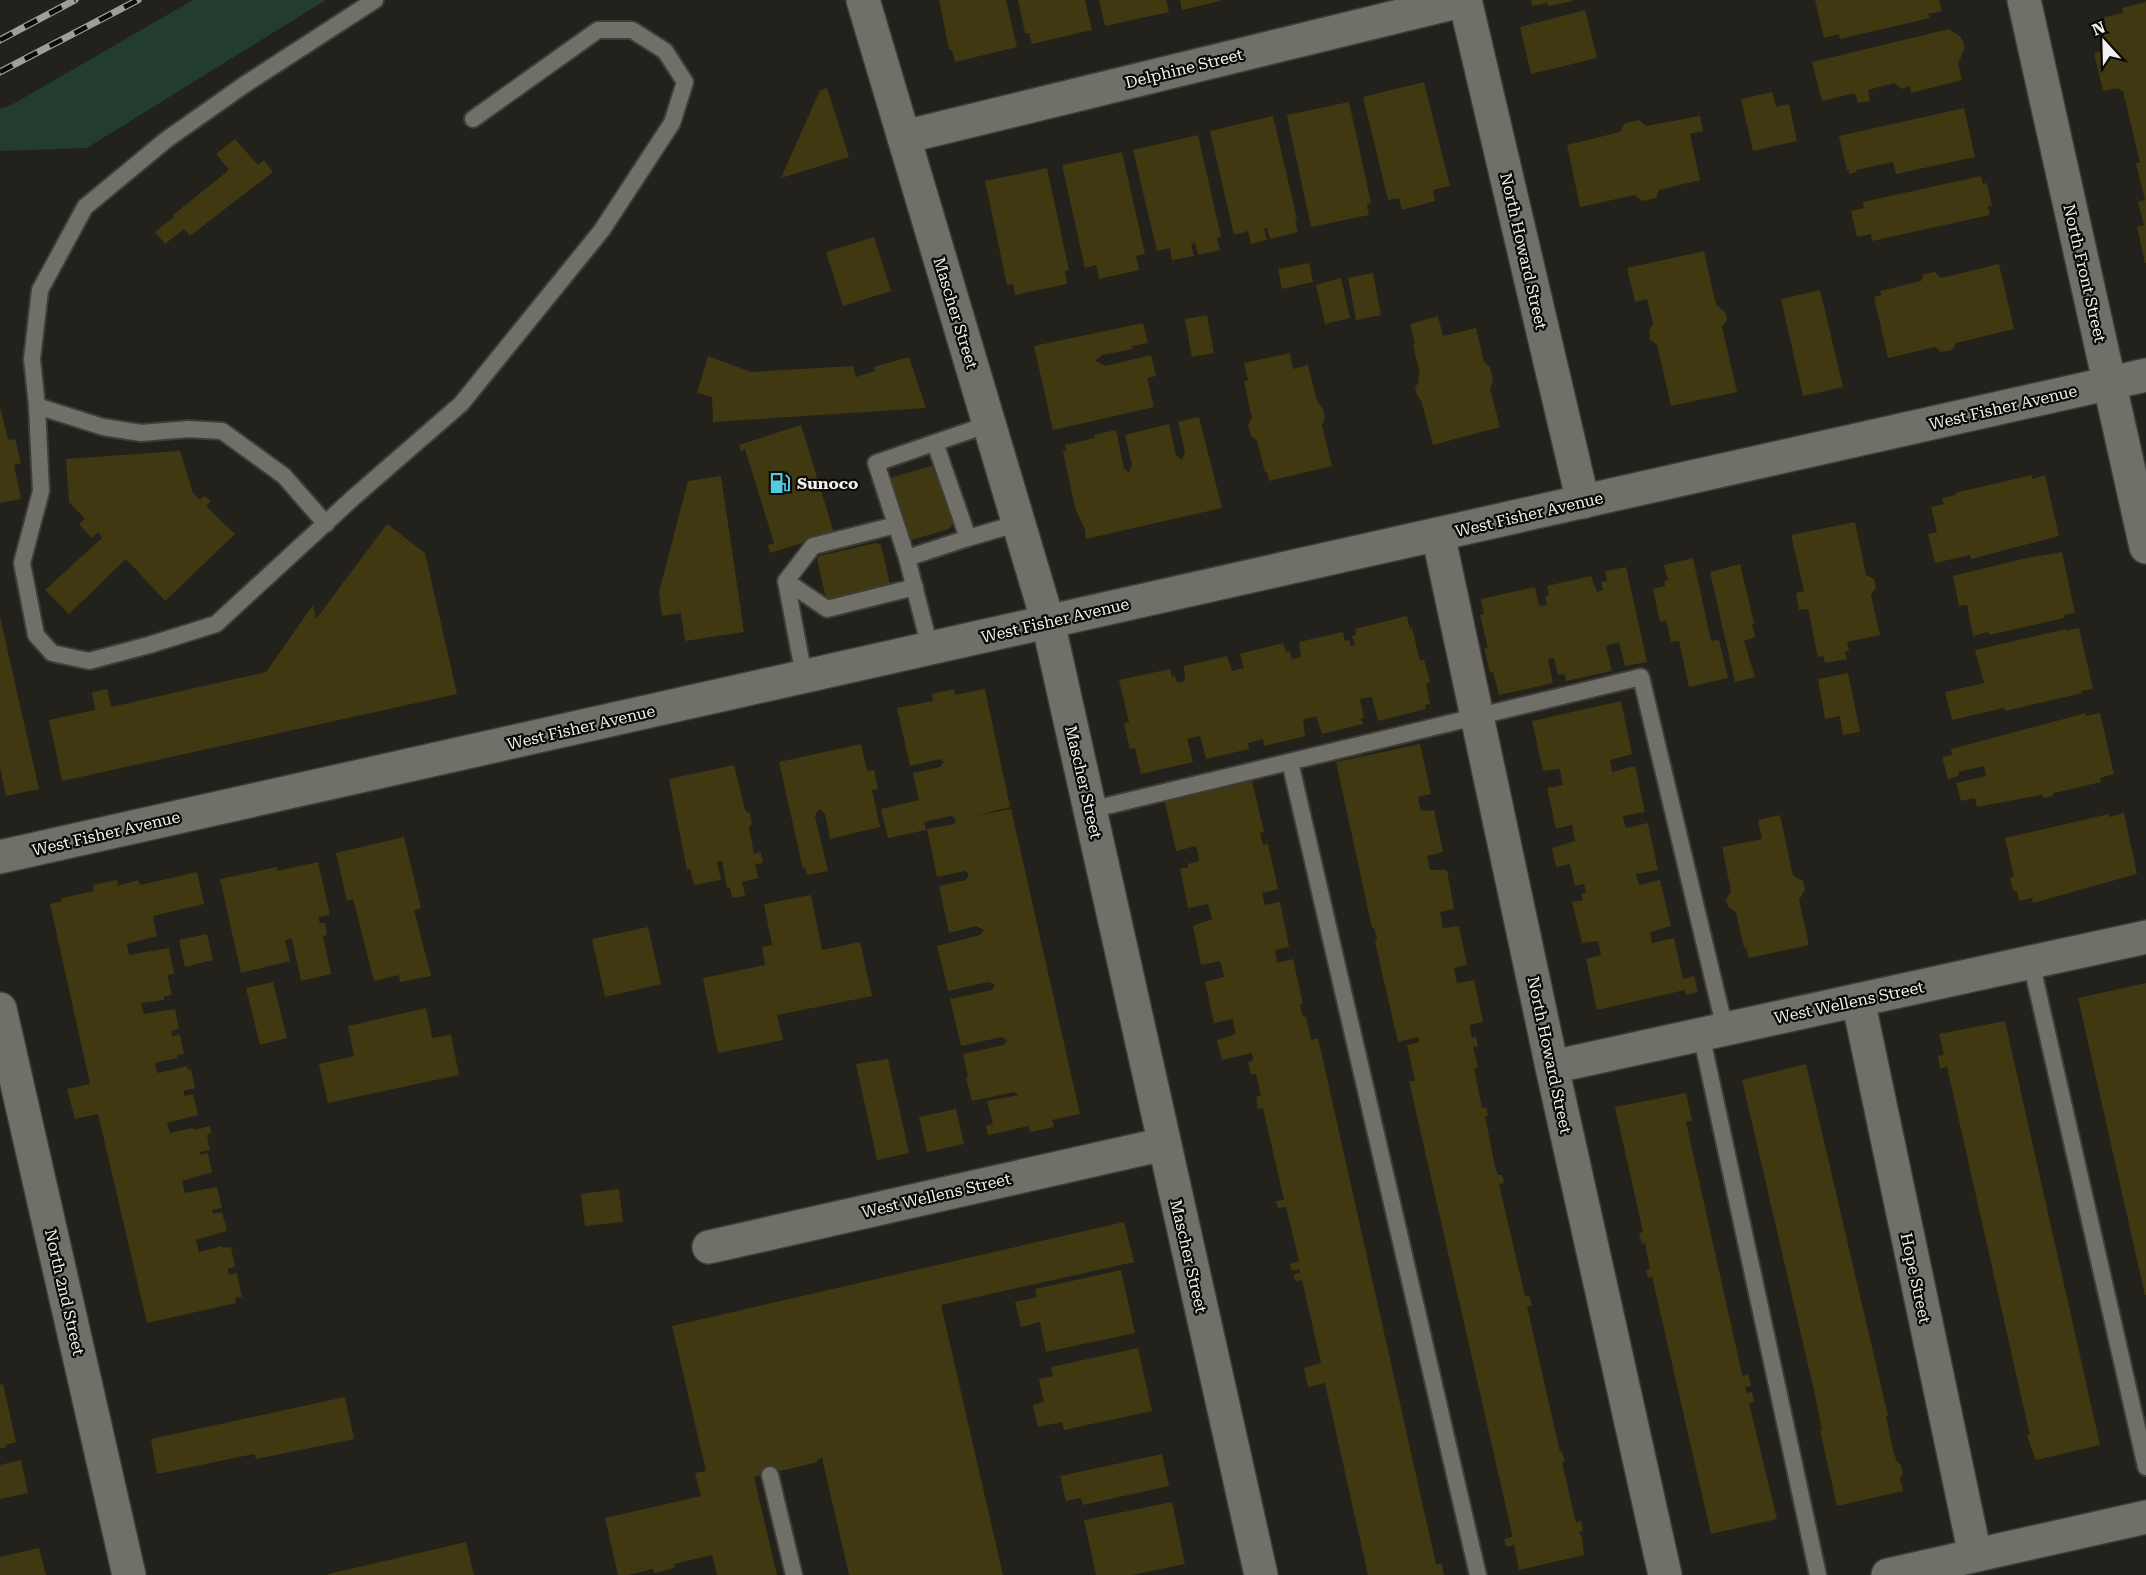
<svg xmlns="http://www.w3.org/2000/svg" width="2146" height="1575" viewBox="0 0 2146 1575" font-family="'Roboto Serif',serif">
<style>
.green{fill:#223c2f}
.building{fill:#403810}
.lines{fill:none;stroke-linecap:round;stroke-linejoin:round}
.lane-casing{stroke:#3e3d39;stroke-width:20}
.street-casing{stroke:#3e3d39;stroke-width:36}
.secondary-casing{stroke:#3e3d39;stroke-width:36}
.lane{stroke:#706f68;stroke-width:16}
.street{stroke:#706f68;stroke-width:33}
.secondary{stroke:#706f68;stroke-width:33}
.rail-casing{stroke:#9f9e99;stroke-width:7}
.rail{stroke:#0b0a08;stroke-width:4.5;stroke-dasharray:14;stroke-linecap:butt}
.labels{text-anchor:middle;stroke-width:4.5;stroke-linejoin:round;paint-order:stroke}
.street-label{font-size:16px;fill:#f1f0ec;stroke:#0b0a08}
.poi-label{font-size:16px;font-weight:bold;fill:#f1f0ec;stroke:#0b0a08;text-anchor:start}
</style>
<rect width="100%" height="100%" fill="#22211b"/>
<path class="green" d="M193,0H326L87,148L0,151V109L13,104Z"/>
<g class="building">
<path d="M939,0H1006L1017,47L955,62L952,50H949Z"/>
<path d="M1018,0H1085L1092,30L1032,44L1029,33H1025Z"/>
<path d="M1099,0H1166L1169,12L1105,26Z"/>
<path d="M1180,0H1220V1L1182,10Z"/>
<path d="M1531,0H1573V1L1548,6L1547,3L1532,6Z"/>
<path d="M1815,0H1939L1942,11L1928,14L1930,18L1840,39L1839,34L1824,38Z"/>
<path d="M2146,2V263H2145L2137,227L2144,225L2138,202L2145,200L2136,163H2140L2123,91H2120L2119,88L2103,91L2094,53L2109,50L2103,42L2104,30H2106L2104,17L2123,13L2122,8Z"/>
<path d="M1585,10L1597,58L1531,74L1520,27Z"/>
<path d="M1949,29L1961,37L1965,47L1958,64L1962,80L1911,93L1910,86L1902,89L1894,83L1868,90L1870,101L1858,103L1855,93L1822,101L1812,62Z"/>
<path d="M1424,82L1450,186L1433,190L1435,201L1402,210L1399,198L1388,200L1363,97Z"/>
<path d="M827,88L849,157L781,178L820,90Z"/>
<path d="M1772,92L1776,107L1789,104L1797,141L1753,151L1741,99Z"/>
<path d="M1349,102L1371,203L1367,204L1369,215L1311,227L1287,115Z"/>
<path d="M1964,108L1975,157L1896,174L1893,162L1856,170L1857,172L1849,174V170H1847L1839,136Z"/>
<path d="M1273,116L1297,219L1295,220L1298,232L1270,239L1267,228L1264,229L1267,240L1251,244L1248,231L1234,235L1210,131Z"/>
<path d="M1700,116L1703,131L1690,134L1700,180L1659,190L1656,198L1642,201L1635,195L1580,207L1567,145L1620,132L1625,123L1639,120L1646,126Z"/>
<path d="M1198,135L1221,237L1217,238L1220,250L1198,255L1195,243L1191,244L1194,256L1172,260L1170,248L1157,251L1133,150Z"/>
<path d="M235,139L258,165L264,160L273,172L190,236L184,229L165,244L155,232L174,217L173,215L229,170L216,154Z"/>
<path d="M1122,152L1145,254L1136,256L1139,270L1099,279L1096,265L1085,268L1062,165Z"/>
<path d="M1047,168L1069,270L1065,271L1067,284L1015,295L1013,284L1007,285L985,181Z"/>
<path d="M1981,176L1983,184L1987,183L1992,206H1988L1990,215L1872,241L1871,234L1857,237L1851,211L1864,208L1863,202Z"/>
<path d="M874,237L891,291L843,306L826,252Z"/>
<path d="M1704,251L1716,305L1725,312L1727,320L1722,327L1737,392L1671,406L1657,344L1650,340L1649,331L1653,324L1647,299L1635,302L1627,268Z"/>
<path d="M1309,263L1313,282L1282,289L1278,269Z"/>
<path d="M1999,264L2014,329L1956,343L1952,350L1941,352L1935,347L1888,358L1874,297L1881,295L1880,291L1921,281L1924,274L1935,272L1941,278Z"/>
<path d="M1373,273L1381,315L1356,320L1348,278Z"/>
<path d="M1341,278L1350,318L1325,324L1316,285Z"/>
<path d="M1820,290L1843,387L1803,396L1781,299Z"/>
<path d="M1207,315L1214,353L1192,357L1185,319Z"/>
<path d="M1438,316L1443,336L1476,328L1484,362L1490,367L1493,381L1490,389L1500,427L1433,445L1421,400L1418,397L1415,388L1419,381L1418,375H1420L1413,344L1415,343L1410,324Z"/>
<path d="M1143,323L1148,343L1132,346L1133,349L1102,355L1095,361L1106,366L1151,355L1156,376L1147,378L1154,407L1053,430L1034,346Z"/>
<path d="M1290,353L1293,369L1308,365L1317,401L1323,409L1325,418L1322,425L1332,466L1269,481L1267,472H1265L1257,441L1251,436L1248,425L1252,418L1244,381L1248,380L1244,363Z"/>
<path d="M708,356L751,372L853,366L856,377L875,371L874,367L909,357L926,408L713,422L712,397L697,393Z"/>
<path d="M0,407L8,440L15,439L21,463L14,465L21,499L0,503Z"/>
<path d="M1199,417L1222,508L1086,539L1085,530L1075,508L1063,451H1066L1065,445L1095,438L1094,435L1116,430L1124,468L1129,473L1132,465L1125,435L1169,424L1176,455L1182,460L1185,453L1178,422Z"/>
<path d="M801,425L834,533L770,553L768,545L774,543L745,449L741,451L739,445Z"/>
<path d="M180,451L193,493L200,500L204,496L211,501L206,506L235,534L165,601L126,559L69,614L45,590L102,538L98,532L92,538L79,524L85,519L69,502L66,459Z"/>
<path d="M931,466L937,468L953,524L949,529L911,540L908,539L890,481L893,477Z"/>
<path d="M2032,475V479L2045,475L2059,536L1971,559L1970,555L1935,563L1928,534L1937,532L1931,507L1944,504L1942,498L1956,495L1955,493Z"/>
<path d="M721,476L744,632L685,641L681,613L662,616L659,592L688,481Z"/>
<path d="M1855,522L1866,575L1874,579L1876,588L1871,595L1880,635L1847,642L1849,651L1845,652L1847,659L1825,663L1823,656L1818,657L1808,609L1799,610L1796,593L1804,591L1791,535Z"/>
<path d="M387,524L425,553L457,694L62,781L49,720L95,710L92,692L107,689L111,707L266,672L313,605L316,619Z"/>
<path d="M876,543L881,545L890,584L888,589L831,602L826,599L817,559L819,556Z"/>
<path d="M2062,552L2075,613L2064,615V618L1989,635L1988,632L1973,636L1967,605L1959,606L1953,576L2026,558Z"/>
<path d="M1693,558L1711,641L1719,640L1728,678L1689,687L1679,641L1671,642L1666,620L1660,622L1653,589L1665,586L1664,581L1668,580L1664,565Z"/>
<path d="M1740,564L1754,623L1752,624L1755,637L1744,641L1755,677L1735,682L1710,572Z"/>
<path d="M1626,567L1647,662L1625,666L1619,643L1612,644L1606,646L1612,671L1566,681L1565,674L1558,675L1554,658L1548,659L1553,683L1499,695L1493,672L1490,673L1484,648H1488L1480,615L1484,614L1481,599L1535,587L1539,606L1547,605L1545,596L1549,595L1547,586L1591,576L1597,592L1603,590L1601,582L1607,581L1605,571Z"/>
<path d="M1407,616L1410,629L1412,628L1420,661L1424,660L1430,682L1426,684L1430,704L1425,705L1426,709L1378,721L1372,697L1360,699L1364,718L1361,719L1363,724L1322,734L1316,716L1309,718L1303,719L1305,736L1264,746L1263,739L1248,743L1249,749L1206,759L1200,736L1187,739L1193,762L1141,774L1135,748L1130,749L1124,724L1129,722L1119,680L1170,669L1172,677L1175,676L1177,683L1185,681L1184,666L1227,656L1232,671L1239,669L1244,668L1240,654L1283,643L1286,652L1290,651L1292,659L1301,657L1299,642L1343,632L1345,641L1349,640L1351,646L1355,645L1352,636L1356,635L1355,629Z"/>
<path d="M0,617L39,789L6,796L0,767Z"/>
<path d="M2079,628L2093,689L2081,691L2082,693L2005,711L2004,708L1952,720L1945,692L1984,683L1975,650L2066,629V631Z"/>
<path d="M1848,673L1860,732L1843,735L1840,716L1825,719L1818,679Z"/>
<path d="M954,689L955,695L985,689L1010,807L975,816L1011,809L1080,1114L1052,1120L1054,1127L1030,1132L1029,1126L988,1135L986,1126L993,1124L987,1101L1019,1095L1014,1092L972,1101L966,1077H968L963,1054L1004,1045L1007,1040L1002,1037L961,1046L950,999L992,990L995,984L988,982L948,991L937,946L980,935L984,930L976,926L949,933L939,886L966,880L969,874L965,871L937,877L927,829L954,824L956,819L951,816L924,822L926,830L888,838L881,809L919,800L913,773L940,767L944,762L940,759L910,766L897,708L933,701L932,694Z"/>
<path d="M1621,701L1632,754L1610,760L1612,772L1635,766L1645,812L1623,816L1624,823L1626,828L1648,823L1658,870L1636,874L1639,885L1660,880L1671,926L1650,932L1652,943L1674,938L1683,979L1694,976L1698,992L1686,995L1685,990L1597,1010L1586,959L1601,955L1598,941L1582,943L1572,902L1583,900L1581,894L1586,893L1584,884L1575,886L1570,864L1556,867L1552,848L1575,841L1572,825L1556,829L1547,788L1563,785L1561,776L1560,769L1543,771L1532,721Z"/>
<path d="M2086,713V716L2100,713L2114,774L2100,778L2101,782L2054,793L2052,796L2045,798L2041,795L1977,807L1975,798L1961,801L1956,783L1986,776L1984,766L1958,772L1959,776L1948,779L1942,757L1952,755L1951,749Z"/>
<path d="M861,744L867,771L874,770L878,789L872,790L880,827L830,839L825,814L819,809L815,816L828,871L807,875L805,868L803,869L779,762Z"/>
<path d="M1420,744L1431,794L1418,797L1419,804L1421,811L1434,810L1443,852L1427,856L1430,870H1447L1454,909L1440,912L1443,928L1459,926L1467,965L1454,968L1457,983L1474,980L1483,1022L1469,1025L1472,1038L1476,1037L1478,1046L1473,1047L1478,1067L1474,1068L1482,1108L1486,1107L1488,1116H1485L1496,1171L1498,1175H1502L1504,1183L1499,1184L1525,1296L1529,1295L1532,1306H1527L1560,1452L1562,1451L1565,1462H1562L1576,1523L1581,1521L1583,1531L1579,1532L1582,1537L1584,1555L1519,1570L1514,1545L1506,1547L1504,1539L1512,1537V1534L1409,1081H1415L1407,1045L1419,1042L1418,1037L1398,1042L1380,964L1375,941L1377,940L1376,934L1374,928H1372L1336,762Z"/>
<path d="M734,765L745,810L750,814L752,822L749,828L754,854L761,852L763,863L755,864L758,878L742,882L745,896L732,898L730,888H727L722,861L717,862L721,880L694,885L690,869L687,870L669,779Z"/>
<path d="M1252,781L1264,832L1260,833L1263,845L1268,844L1278,889L1262,893L1265,905L1280,902L1289,947L1275,950L1277,963L1293,959L1303,1004L1300,1005L1303,1017H1306L1311,1040L1318,1038L1436,1564H1442L1444,1575H1368L1325,1383L1308,1387L1304,1368L1321,1363L1302,1280L1295,1281L1294,1274L1300,1273V1269L1292,1271L1290,1264L1299,1261L1286,1207L1278,1208L1276,1201L1284,1200L1263,1108L1258,1109L1256,1097L1261,1095L1258,1083L1256,1074H1251L1248,1062L1253,1061L1252,1053L1222,1060L1217,1040L1236,1034L1234,1027L1233,1019L1214,1023L1205,982L1224,977L1222,968L1220,961L1201,965L1193,926L1212,919L1208,904L1188,908L1180,869L1188,867V864L1199,861L1198,853L1196,846L1176,851L1165,802Z"/>
<path d="M2124,813L2137,874L2033,903L2032,898L2019,901L2017,891H2013L2010,878L2014,877L2005,838L2109,814V817Z"/>
<path d="M1780,815L1793,876L1803,881L1805,890L1799,900L1809,945L1749,958L1746,947L1744,948L1736,912L1728,907L1726,900L1731,891L1722,847L1762,839L1758,820Z"/>
<path d="M404,837L421,908L414,910L431,976L400,982L399,975L374,981L353,899L347,901L336,853Z"/>
<path d="M318,862L330,915L318,917L320,923H325L327,935L323,936L331,974L301,981L292,939L285,940L290,961L241,973L220,879L277,867V871Z"/>
<path d="M197,872L204,904L153,916L157,936L127,944L129,955L169,948L174,974L167,975L172,995L164,996V1000L141,1003L144,1014L175,1009L179,1029L171,1031L172,1036L180,1035L184,1054L177,1055V1058L155,1063L156,1068L158,1073L187,1066L188,1070L191,1069L195,1088L183,1091L185,1096L193,1094L198,1115L167,1123L170,1133L193,1128V1130L210,1126L212,1133L207,1135L210,1150L200,1152L201,1155L208,1153L212,1172L182,1181L185,1193L217,1187L222,1208L212,1210L213,1214L222,1212L227,1231L196,1240L199,1252L222,1246L223,1248L231,1247L235,1267L228,1268V1271L229,1275L237,1273L242,1297L235,1298L236,1303L147,1323L98,1114L75,1119L67,1089L90,1084L50,904L62,901V898L94,891L93,885L117,880L118,886L138,880L140,885Z"/>
<path d="M811,895L822,950L860,942L872,996L777,1015L783,1040L718,1053L703,978L765,965L762,947L772,945L764,904Z"/>
<path d="M648,927L661,984L605,997L592,939Z"/>
<path d="M207,934L213,960L185,967L179,940Z"/>
<path d="M273,982L287,1038L260,1045L246,988Z"/>
<path d="M2146,983V1295H2145L2078,998Z"/>
<path d="M426,1008L432,1038L451,1035L459,1075L328,1103L319,1064L354,1056L348,1026Z"/>
<path d="M2005,1021L2100,1445L2036,1460L2027,1436L2030,1434L2026,1418L1947,1067L1940,1068L1938,1056L1944,1055L1939,1034Z"/>
<path d="M888,1059L909,1153L877,1160L856,1064Z"/>
<path d="M1806,1064L1888,1416H1886L1893,1450L1897,1462L1901,1465L1903,1474L1900,1479L1903,1491L1837,1506L1820,1430H1822L1815,1395L1742,1080Z"/>
<path d="M1686,1093L1692,1121L1686,1122L1742,1374L1743,1376L1748,1374L1751,1386L1745,1387L1747,1393L1752,1392L1754,1402L1749,1403L1777,1519L1711,1534L1654,1285L1652,1277L1648,1278L1646,1270L1650,1269L1645,1243L1642,1244L1639,1233L1643,1232L1615,1107Z"/>
<path d="M956,1109L964,1144L927,1152L919,1117Z"/>
<path d="M619,1189L623,1222L585,1226L581,1194Z"/>
<path d="M1124,1222L1134,1262L941,1305L1003,1575H849L822,1458L817,1460L818,1462L754,1477L777,1575H717L712,1555L674,1564L675,1568L654,1573L653,1569L628,1575H618L605,1518L701,1496L695,1473L706,1471L672,1326Z"/>
<path d="M1121,1270L1135,1333L1046,1352L1040,1322L1021,1327L1015,1302L1037,1297L1035,1289Z"/>
<path d="M1138,1348L1152,1411L1064,1430L1062,1422L1038,1427L1033,1405L1044,1402L1039,1379L1053,1376L1051,1367Z"/>
<path d="M3,1384L16,1442L5,1445L6,1447L0,1449V1385Z"/>
<path d="M345,1397L354,1439L256,1459L254,1454L157,1474L151,1439Z"/>
<path d="M1162,1454L1169,1486L1083,1505L1081,1498L1066,1501L1060,1476Z"/>
<path d="M21,1460L28,1493L0,1499V1465Z"/>
<path d="M1172,1502L1185,1564L1132,1575H1096L1084,1520Z"/>
<path d="M466,1542L474,1575H328V1574Z"/>
<path d="M39,1548L46,1575H0V1557Z"/>
</g>
<g class="lines">
<defs>
<g id="lane">
<path d="M375,0L244,85L166,140L85,207L40,290L32,359L37,406L41,491L22,563L36,635L52,653L89,661L149,645L216,624L354,497L461,404L602,230L672,123L685,82L665,51L632,30H598L473,119"/>
<path d="M37,406L103,427L141,433L189,429L222,431L284,476L326,524"/>
<path d="M968,538L1019,523"/>
<path d="M907,558L968,538L935,443"/>
<path d="M786,581L827,609L915,587"/>
<path d="M930,648L907,558L876,463L989,424"/>
<path d="M804,676L786,581L813,546L896,525"/>
<path d="M1290,762L1478,1575"/>
<path d="M1090,810L1641,677L1725,1029"/>
<path d="M2031,962L2146,1467"/>
<path d="M1701,1034L1818,1575"/>
<path d="M770,1475L794,1575"/>
</g>
<g id="street">
<path d="M2024,0L2146,547"/>
<path d="M904,137L1465,0L1583,502"/>
<path d="M1438,534L1552,1067L1665,1575"/>
<path d="M0,857L2146,375"/>
<path d="M1858,1000L1975,1555"/>
<path d="M0,1009L129,1575"/>
<path d="M1552,1067L2146,937"/>
<path d="M709,1247L1164,1144"/>
</g>
<g id="secondary">
<path d="M863,0L1048,622L1261,1575"/>
<path d="M1888,1575L2146,1517"/>
</g>
</defs>
<use href="#lane" class="lane-casing"/>
<use href="#street" class="street-casing"/>
<use href="#secondary" class="secondary-casing"/>
<use href="#lane" class="lane"/>
<use href="#street" class="street"/>
<use href="#secondary" class="secondary"/>
<defs>
<g id="rail">
<path d="M0,40L75,0"/>
<path d="M0,72L138,0"/>
</g>
</defs>
<use href="#rail" class="rail-casing"/>
<use href="#rail" class="rail"/>
</g>
<defs>
<symbol id="fuel-bare" viewBox="-9 -9 18 18"><path d="M-5.5-6h7V0h2V4h1.3V-2.5L3-4.5l.8-.8L6-3V5H2.5V1h-1V6h-7ZM-4.2-4.7v3.2H.2V-4.7Z" fill="#55cadf" stroke="#0b0a08" stroke-width="2.5" paint-order="stroke"/></symbol>
</defs>
<g fill-rule="evenodd">
<use href="#fuel-bare" x="765" y="468" width="30" height="30"/>
</g>
<g class="labels">
<g class="street-label">
<text transform="translate(1184 68) rotate(-14)" y="6">Delphine Street</text>
<text transform="translate(1524 251) rotate(77)" y="6">North Howard Street</text>
<text transform="translate(2085 273) rotate(77)" y="6">North Front Street</text>
<text transform="translate(956 313) rotate(73)" y="6">Mascher Street</text>
<text transform="translate(2003 407) rotate(-13)" y="6">West Fisher Avenue</text>
<text transform="translate(1529 514) rotate(-13)" y="6">West Fisher Avenue</text>
<text transform="translate(1055 620) rotate(-13)" y="6">West Fisher Avenue</text>
<text transform="translate(581 727) rotate(-13)" y="6">West Fisher Avenue</text>
<text transform="translate(1084 782) rotate(77)" y="6">Mascher Street</text>
<text transform="translate(106 833) rotate(-13)" y="6">West Fisher Avenue</text>
<text transform="translate(1849 1002) rotate(-12)" y="6">West Wellens Street</text>
<text transform="translate(1550 1055) rotate(78)" y="6">North Howard Street</text>
<text transform="translate(936 1195) rotate(-13)" y="6">West Wellens Street</text>
<text transform="translate(1189 1256) rotate(77)" y="6">Mascher Street</text>
<text transform="translate(1916 1278) rotate(78)" y="6">Hope Street</text>
<text transform="translate(65 1292) rotate(77)" y="6">North 2nd Street</text>
</g>
<g class="poi-label">
<text x="797" y="489">Sunoco</text>
</g>
</g>
<g transform="translate(2104 42) rotate(338)" stroke="#0b0a08" stroke-width="4.5" paint-order="stroke">
<path d="M0-4.5L10 22L0 15L-10 22Z" fill="#f1f0ec"/>
<text y="-9" font-size="16" font-weight="bold" text-anchor="middle" fill="#f1f0ec">N</text>
</g>
</svg>
